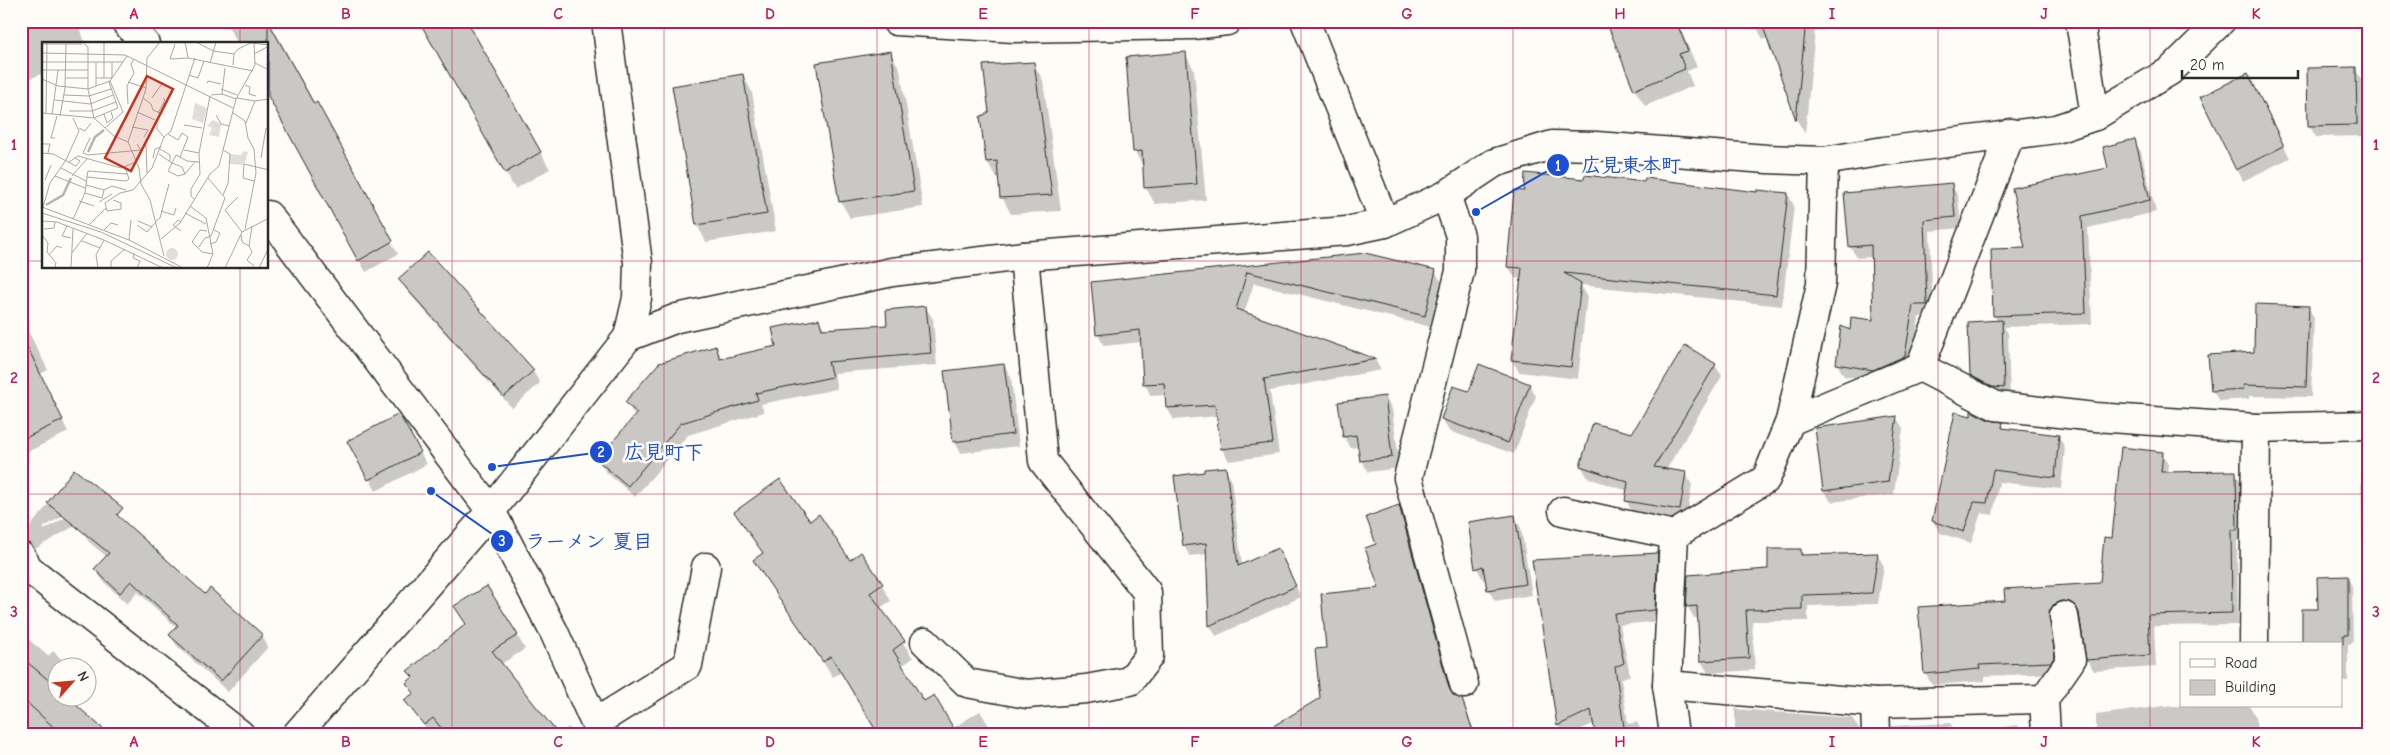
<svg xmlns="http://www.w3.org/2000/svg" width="2390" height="755" viewBox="0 0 2390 755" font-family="'Comic Neue','Klee One',sans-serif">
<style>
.shadow{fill:#0003}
.building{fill:#c9c8c4;stroke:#2b2b2b}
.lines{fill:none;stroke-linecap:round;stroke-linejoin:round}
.street-casing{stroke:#2b2b2b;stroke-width:31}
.secondary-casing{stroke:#2b2b2b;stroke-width:31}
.street{stroke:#fdfcf7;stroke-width:28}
.secondary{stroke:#fdfcf7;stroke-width:28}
.grid{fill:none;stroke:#c2185b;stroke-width:1;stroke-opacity:0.55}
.inset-river{fill:none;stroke:#b5b4b1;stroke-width:2.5}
.inset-road{fill:none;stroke:#a9a8a5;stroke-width:1}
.view{fill:#c8321e;fill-opacity:0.15;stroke:#c8321e;stroke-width:2.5}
.inset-edge{fill:none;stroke:#2b2b2b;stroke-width:2.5}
.leader{fill:none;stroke:#1d4ed8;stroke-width:2}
.callout-dot{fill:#1d4ed8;stroke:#fdfcf7;stroke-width:2}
.mark-label{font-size:15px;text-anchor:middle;font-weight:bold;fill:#fff}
.callout-label{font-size:20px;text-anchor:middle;font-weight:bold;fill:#1d4ed8;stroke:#fdfcf7;stroke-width:5;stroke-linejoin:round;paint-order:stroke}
.neatline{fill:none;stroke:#c2185b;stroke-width:2}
.grid-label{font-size:16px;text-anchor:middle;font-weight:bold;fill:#c2185b}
</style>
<rect width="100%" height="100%" fill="#fdfcf7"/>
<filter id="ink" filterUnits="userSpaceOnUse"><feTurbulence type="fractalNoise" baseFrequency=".02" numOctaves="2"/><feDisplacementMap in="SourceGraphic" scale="10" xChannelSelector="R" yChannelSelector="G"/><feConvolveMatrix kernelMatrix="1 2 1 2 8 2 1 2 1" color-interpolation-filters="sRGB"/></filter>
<g filter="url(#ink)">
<g class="shadow">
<path d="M21,21H76L86,44H44V73L21,82Z"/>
<path d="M225,21H269L398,254L366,272L268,96V44H238Z"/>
<path d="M420,21H466L550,169L515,189Z"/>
<path d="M1607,21H1677L1697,67L1687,71L1693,86L1645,106L1635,90Z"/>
<path d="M1753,21H1816L1805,134L1797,120L1768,39H1763Z"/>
<path d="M890,52L900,69L923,207L850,218L841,202L818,64Z"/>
<path d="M1185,53L1194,70L1206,200L1155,204L1146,188L1144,168L1135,152Z"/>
<path d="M1033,63L1043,80L1061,211L1011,214L1002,197L1000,178H997L987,162L990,113Z"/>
<path d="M2355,69L2362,80V86H2369V136L2316,137L2309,125Z"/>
<path d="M743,75L752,92L776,231L706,242L697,225L674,87Z"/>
<path d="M2254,86L2290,158L2243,181L2237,169Z"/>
<path d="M2134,141L2141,152L2156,212L2088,228L2092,324L2004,327L2008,333L2010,399L1978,387L1971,375L1998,322L1994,315L2026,249L2109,169Z"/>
<path d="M1585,181L1788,194L1794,206L1782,306L1581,285L1587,296L1578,379L1519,372L1512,360L1522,279L1515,278L1508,266L1525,192Z"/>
<path d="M1951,184L1958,196L1961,228L1930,231L1933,316L1919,317L1912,368L1880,381L1844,376L1837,364L1851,332L1874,322L1873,257L1857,258L1850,246Z"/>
<path d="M428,254L533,371L540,383L512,408L407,291L400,279Z"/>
<path d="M1365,254L1435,271L1442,283L1431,327L1254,283L1244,314L1375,360L1381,370L1270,391L1279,454L1229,461L1222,449L1218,416L1174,420L1167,408L1166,395L1151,396L1145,384L1142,342L1104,346L1098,335L1092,283Z"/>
<path d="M2308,307L2314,318L2311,397L2249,396V399L2219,401L2213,391L2210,356L2255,353Z"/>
<path d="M926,308L933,319L937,365L834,373L837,389L761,404L764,412L688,435L635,497L606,472L599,461L636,417L626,403L716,347L722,359L778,347L819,320L825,330L889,326Z"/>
<path d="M21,317L48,370L40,374L68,432L21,455Z"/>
<path d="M1004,365L1011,377L1019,446L961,453L954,441Z"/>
<path d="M1715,365L1722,376L1666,470L1685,473L1692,485L1686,521L1633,513L1626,501L1628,491L1588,478L1581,466L1633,434Z"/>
<path d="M1529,385L1536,396L1514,454L1449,431L1442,419L1470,393Z"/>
<path d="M1385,397L1392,409L1400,468L1368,472L1361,460L1359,447L1351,448L1344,437Z"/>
<path d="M398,416L427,464L376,491L349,442Z"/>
<path d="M1896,417L1903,428L1894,494L1831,502L1824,490Z"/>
<path d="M1989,421L2002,424L2005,430L2059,437L2065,448L2061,489L1999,482L1993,515L1981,513L1971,543L1940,533L1933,521Z"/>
<path d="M2162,453L2169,465L2168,473L2235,472L2242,484L2243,541H2237L2238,625L2154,626L2156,667L2094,671L2087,660L2081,615L2068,612L2057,673L1985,676V681L1932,685L1925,673L2006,602L2101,584L2113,539Z"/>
<path d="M1225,469L1231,479L1242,565L1278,549L1301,597L1216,636L1210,626L1208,554L1190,556L1184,546Z"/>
<path d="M75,471L102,493L44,527V530L104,495L107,508L205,595L262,635L268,647L228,692L177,646L170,635L177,628L138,592L127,604L103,581L96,570L107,557L89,542L82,530L95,514L30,552L21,546V538Z"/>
<path d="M2361,472H2369V552L2362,540Z"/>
<path d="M1399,507L1405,518L1454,697L1461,700L1474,729L1465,734L1321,699L1327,649L1381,589L1377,545Z"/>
<path d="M736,512L810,522L850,561L882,585L891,601L880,608L913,658L902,666L924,703L953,728L980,711L994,734H879L842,672L833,677L764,576L754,560L764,554Z"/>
<path d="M1514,516L1521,528L1532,595L1495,601L1488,589L1487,579L1483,580L1477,568Z"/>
<path d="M1801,550L1804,556L1877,554L1884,566L1878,604L1808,606V621H1752L1755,670L1708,673L1701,661L1699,618H1694L1688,607L1770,571Z"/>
<path d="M1657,555L1664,566L1661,621L1620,625L1630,675L1621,679L1628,724L1637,722L1643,734H1596L1595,723L1571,734H1563L1558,725L1534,562Z"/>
<path d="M2347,577L2352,586L2353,643L2348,644V681H2341V644H2291V641H2304Z"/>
<path d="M21,633L48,656L53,651L71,668H58V698H78L76,701L78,705L76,706L108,734H21Z"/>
<path d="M517,635L525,649L501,664L556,734H444L442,731L438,734H430L406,700L414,694L407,683L413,678L409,671Z"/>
<path d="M2164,706H2250L2256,718L2257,734H2096V715Z"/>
<path d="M1735,709L1852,718L1863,734H1735Z"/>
<path d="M1950,723L1956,733L2018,725L2022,734H1892V726Z"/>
<path d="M569,727L573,734H557Z"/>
</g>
<g class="building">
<path d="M268,21L314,104L317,102L393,241L358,261L268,96Z"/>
<path d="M419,21H467L541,152L505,173Z"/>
<path d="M1606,21H1676L1688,51L1679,54L1685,69L1634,90Z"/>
<path d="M1761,21H1806L1796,120Z"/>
<path d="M891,51L914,191L839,202L816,63Z"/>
<path d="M1186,52L1197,184L1144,188L1142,151L1133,152L1126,57Z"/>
<path d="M1034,62L1052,195L1000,198L997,161L986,162L980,117L989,112L983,65Z"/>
<path d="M2356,67L2357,125L2308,126L2307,68Z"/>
<path d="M2248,73L2284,146L2236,170L2200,97Z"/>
<path d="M743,74L767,214L696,225L672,86Z"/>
<path d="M2135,139L2150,200L2082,216L2086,313L1993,316L1991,249L2025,248L2012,188L2108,168L2103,147Z"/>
<path d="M1525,173L1584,179L1585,175L1644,182L1645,178L1757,192V190L1788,193L1776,295L1564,273L1581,283L1571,367L1511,360L1522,268L1507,267L1514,190L1524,191Z"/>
<path d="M1952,183L1955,217L1924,220L1927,305H1913L1905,356L1873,370L1836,364L1841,326L1850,330L1851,317L1873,320L1871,245L1849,247L1844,193Z"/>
<path d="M428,252L534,370L504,397L398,279Z"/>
<path d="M1365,253L1436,270L1425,316L1247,272L1236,309L1376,359L1264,379L1273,443L1221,449L1215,405L1166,408L1164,383L1143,384L1140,330L1096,335L1091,282Z"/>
<path d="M2255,304L2309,306L2306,387L2243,385L2244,389L2211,391L2208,355L2254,352Z"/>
<path d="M926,306L931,353L828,362L832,377L756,393L758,400L681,423L628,486L597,460L637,413L625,402L659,363L716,346L720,359L776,346L772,328L819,319L822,329L887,325L886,310Z"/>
<path d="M2002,320L2004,388L1992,387L1970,375L1968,322Z"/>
<path d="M21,334L63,420L21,440Z"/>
<path d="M1685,345L1716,364L1654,467L1686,472L1680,510L1625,501L1628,482L1580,466L1593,423L1632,433Z"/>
<path d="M1004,364L1013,434L953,442L944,371Z"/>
<path d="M1479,364L1530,384L1508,443L1441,419L1453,386L1469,391Z"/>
<path d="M1385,396L1392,457L1360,461L1356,435L1343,437L1338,402Z"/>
<path d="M1971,411L1989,420L2003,422L2002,428L2059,435L2055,478L1993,470L1987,503L1974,502L1964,532L1932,521L1955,412L1971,416Z"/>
<path d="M399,414L421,452L368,480L347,441Z"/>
<path d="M1897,416L1888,482L1823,491L1815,428Z"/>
<path d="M2121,447L2163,452L2161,472L2236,471L2237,530H2231L2232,613L2148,615L2150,655L2086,660L2079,613L2076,607L2070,602L2061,601L2054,604L2049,611L2055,656L2051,662L1979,665L1980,669L1924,674L1918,607L2005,601L2004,589L2100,583L2104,537L2112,538Z"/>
<path d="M1226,467L1238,566L1278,548L1296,586L1209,626L1206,543L1183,546L1174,476L1204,472V469Z"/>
<path d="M74,469L123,508L117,515L205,594L210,588L263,635L221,681L169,635L178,625L131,581L120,593L94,569L109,553L47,503Z"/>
<path d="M780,479L810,521L819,514L850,560L861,552L883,584L870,593L905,641L893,650L924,701L934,695L957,734H867L875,729L831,656L823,662L753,560L763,553L734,512Z"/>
<path d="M1399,505L1449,688L1453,695L1462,699L1474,734H1260L1320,698L1315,649L1326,648L1321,594L1379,588L1365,548L1376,544L1366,517Z"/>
<path d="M1515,515L1526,584L1487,590L1483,566L1475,569L1468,522Z"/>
<path d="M1768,549H1801V555L1878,553L1872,593L1802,595V609L1746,610L1749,658L1700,661L1697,606L1686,607L1688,575L1768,569Z"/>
<path d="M1658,553L1655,610L1614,614L1624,663L1615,667L1625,734H1595L1591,710L1557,726L1532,560Z"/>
<path d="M2348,576V635H2343V644H2302V609H2318L2317,577Z"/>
<path d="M487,586L518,635L492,651L558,734H446L433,718L424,725L404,700L414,693L406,683L413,677L407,671L466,624L454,606Z"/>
<path d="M21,657L58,688V698H68L109,734H61L21,697Z"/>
</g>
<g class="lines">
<defs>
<g id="street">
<path d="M125,21L145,44"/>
<path d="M896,21L1014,28L1193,25L1227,21"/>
<path d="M1305,21L1385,223"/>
<path d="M2080,21L2095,116"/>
<path d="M1446,195L1460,236V271L1408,478L1464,684"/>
<path d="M268,215L491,511L554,632L595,723L688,665L706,567"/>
<path d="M1920,367L1996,406L2095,417L2256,428L2369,425"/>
<path d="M1790,421L1920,367L2011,133"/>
<path d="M1563,511L1674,535"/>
<path d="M21,556L29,569L240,734"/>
<path d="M925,642L967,683L1027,694L1086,689L1130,681L1149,656L1147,592L1043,461L1024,256"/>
<path d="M2254,644L2256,428"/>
<path d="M1667,685L1875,703L2044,699L2071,660L2064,616"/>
<path d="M2044,699L2046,734"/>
<path d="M1875,703L1876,734"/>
<path d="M297,734L491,511L628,337"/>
<path d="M1674,734L1667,685L1674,535L1766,479L1790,421L1821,284L1824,161"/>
</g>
<g id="secondary">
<path d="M606,21L638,263L637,298L628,337"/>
<path d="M628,337L677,318L892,272L1024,256L1347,231L1385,223L1446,195L1494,163L1552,145L1596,146L1767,159L1824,161L1884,151L2056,129L2095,116L2170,71L2221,21"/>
</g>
</defs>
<use href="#street" class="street-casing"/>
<use href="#secondary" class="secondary-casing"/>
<use href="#street" class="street"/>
<use href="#secondary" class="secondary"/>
</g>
</g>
<path class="grid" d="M240,21V44M452,21V734M664,21V734M877,21V734M1089,21V734M1301,21V734M1513,21V734M1726,21V734M1938,21V734M2150,21V734M21,261H44M268,261H2369M240,268V734M21,494H2369"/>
<g transform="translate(42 42)">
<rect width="226" height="226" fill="#fdfcf7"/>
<path d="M153,61L165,66L161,81L150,77ZM171,78L179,82L177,95L167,93L170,86L165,84ZM202,109L206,110L202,123L188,122V112L199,113ZM124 212a6 6 0 1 1 12 0a6 6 0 1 1-12 0Z" fill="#dfdeda"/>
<path class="inset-river" d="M46,110L53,95L62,88M4,163L21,153L29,136"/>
<path class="inset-road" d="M40,0L46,5V47L52,76L72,94L86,100M62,0V36M118,0L105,16L104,47L86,100L97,126L99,142L108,158L122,214M143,0L146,16L211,29M154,0L171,9L192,12L191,23M0,2H40M133,2L128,17L146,16M0,11L83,13L191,66M192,12L196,7L209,1L227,3M212,12L227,4M0,20H81M54,20V44M168,21L174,0M213,21L227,28M0,28H46M147,33L156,36L162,19M24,36H46M54,36H70V20M0,37L16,44L46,47L68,39L85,14M68,39L81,70M86,40L104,46M165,41L166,39L179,42M203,43L208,45L207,52L214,54M179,47L195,53M180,52L183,26M22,53L47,54L69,47M169,53L180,52L194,57M101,56L109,62L111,68L121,72M110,56L121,40M195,56L213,59L227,57M13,58L48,62L71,53M86,62L85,44L92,31L89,22L92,17M27,69H50L74,60M95,70L113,78M190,70L203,79L206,96L212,107L214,131L203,187M0,71L52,76L76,66L67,40M4,71L5,0M116,71L123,58L121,56M62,72L65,81L71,76L69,70M10,73L16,28M174,73L179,82L187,84M18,74L23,46L24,2M115,80V87L122,95M204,81L213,59M142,83L160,86M90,85L106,88L102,95M37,86L43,89L49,81M63,86L81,70M126,92L136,98L140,91L146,95L138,115M73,95L87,71M13,96H9L15,74M48,96L41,111L46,113L99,108L95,102M0,102H8L6,111M104,103L105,131M118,107L128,113V119M142,108L157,111M181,108L188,112L186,142L181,153M0,111L11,112L34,124L38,119L33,116M117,112L130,121L140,125L143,132L136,134L126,129L134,113L145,119L157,120M111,116L113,107L119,105M219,116L224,86M27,120L36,114L79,126L94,120M19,126L44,139M143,132L153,120M13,134L43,146M30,134L45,117M45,135L46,129L85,132M3,138L9,123M212,139L201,136L202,122L227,128M62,148L70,144L84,148M43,151L60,156L62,148L44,143M196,155L183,168L200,190M152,157L149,154V147L158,132L157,111L168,54M71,158L79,161V167L65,169L63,161L78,151L91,148L110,126L122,95L129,89L153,16M37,159L52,164M57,160L70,152M148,164L164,176L171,212L165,226M0,165L87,198L141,226M1,165L8,141L24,118L37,89L31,76M119,169L132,173L134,166M0,171L59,190L135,226M143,171L164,182M31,177L43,151L45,135L84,139L87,137L83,125M0,179L15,180L62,198L121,226M96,179L110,185M114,179L118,176L127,142M139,180L136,178L131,183L139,189M48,182L64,166M95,183L105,190L114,180M25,184L20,194L29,196M210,184L207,204L210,210L205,218L212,224M2,187L12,186L13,180M62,188L69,181L76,183M165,189L158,188L150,200L160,210L171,212M0,193L6,201L5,210L14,221L13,226M199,193L200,200L207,204M119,197L138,181L168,132L177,124L194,57L213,23L212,0M87,198L89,178M40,199L58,206M168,202L174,200L178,191L172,188M157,205L163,196L169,194L183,156L166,136M30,211L45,191M92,211L91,216L98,219L95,226M7,213L15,204L20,206M29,226L31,187M56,226L54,213L62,198M69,226V219L83,207M183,226L200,190L227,176M217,226L227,205"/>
<path class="view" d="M105,34L131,47L89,129L63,116Z"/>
<rect width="226" height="226" class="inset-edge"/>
</g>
<path class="leader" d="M1476 212L1558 165M492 467L601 452M431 491L502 541"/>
<g class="callout-dot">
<circle cx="1476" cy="212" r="5"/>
<circle cx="492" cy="467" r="5"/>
<circle cx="431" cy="491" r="5"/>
<circle cx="1558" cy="165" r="12"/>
<circle cx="601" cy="452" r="12"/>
<circle cx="502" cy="541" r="12"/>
</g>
<g class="mark-label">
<text x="1558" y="171">1</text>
<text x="601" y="457">2</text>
<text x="502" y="546">3</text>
</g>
<g class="callout-label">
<text x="1631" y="172">広見東本町</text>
<text x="664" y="459">広見町下</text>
<text x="589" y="548">ラーメン 夏目</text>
</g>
<rect width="2390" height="755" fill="none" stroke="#fdfcf7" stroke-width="55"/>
<rect x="2180" y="642" width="162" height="65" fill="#fdfcf7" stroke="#a9a8a5"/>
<rect x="2190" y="659" width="25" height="8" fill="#fdfcf7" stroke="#a9a8a5"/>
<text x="2225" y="668" font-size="15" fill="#2b2b2b">Road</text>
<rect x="2190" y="680" width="25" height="15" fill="#c9c8c4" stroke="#a9a8a5"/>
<text x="2225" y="692" font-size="15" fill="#2b2b2b">Building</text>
<g transform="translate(72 682) rotate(63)"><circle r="24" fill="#fdfcf7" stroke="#a9a8a5"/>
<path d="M0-4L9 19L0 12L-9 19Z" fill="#c8321e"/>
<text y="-8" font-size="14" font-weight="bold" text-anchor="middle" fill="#2b2b2b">N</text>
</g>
<path d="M2182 70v8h116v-8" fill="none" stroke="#2b2b2b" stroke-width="2.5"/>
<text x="2190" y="70" font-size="15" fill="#2b2b2b" stroke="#fdfcf7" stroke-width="4" paint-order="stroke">20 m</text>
<rect x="28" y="28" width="2334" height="700" class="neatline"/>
<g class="grid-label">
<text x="134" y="19">A</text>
<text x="346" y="19">B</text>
<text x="558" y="19">C</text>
<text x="770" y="19">D</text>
<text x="983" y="19">E</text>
<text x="1195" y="19">F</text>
<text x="1407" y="19">G</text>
<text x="1620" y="19">H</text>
<text x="1832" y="19">I</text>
<text x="2044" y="19">J</text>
<text x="2256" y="19">K</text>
<text x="14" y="150">1</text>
<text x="2376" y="150">1</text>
<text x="14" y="383">2</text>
<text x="2376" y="383">2</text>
<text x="14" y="617">3</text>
<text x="2376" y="617">3</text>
<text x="134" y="747">A</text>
<text x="346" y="747">B</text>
<text x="558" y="747">C</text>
<text x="770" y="747">D</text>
<text x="983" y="747">E</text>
<text x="1195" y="747">F</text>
<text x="1407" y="747">G</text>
<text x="1620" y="747">H</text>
<text x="1832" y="747">I</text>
<text x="2044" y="747">J</text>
<text x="2256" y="747">K</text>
</g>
</svg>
